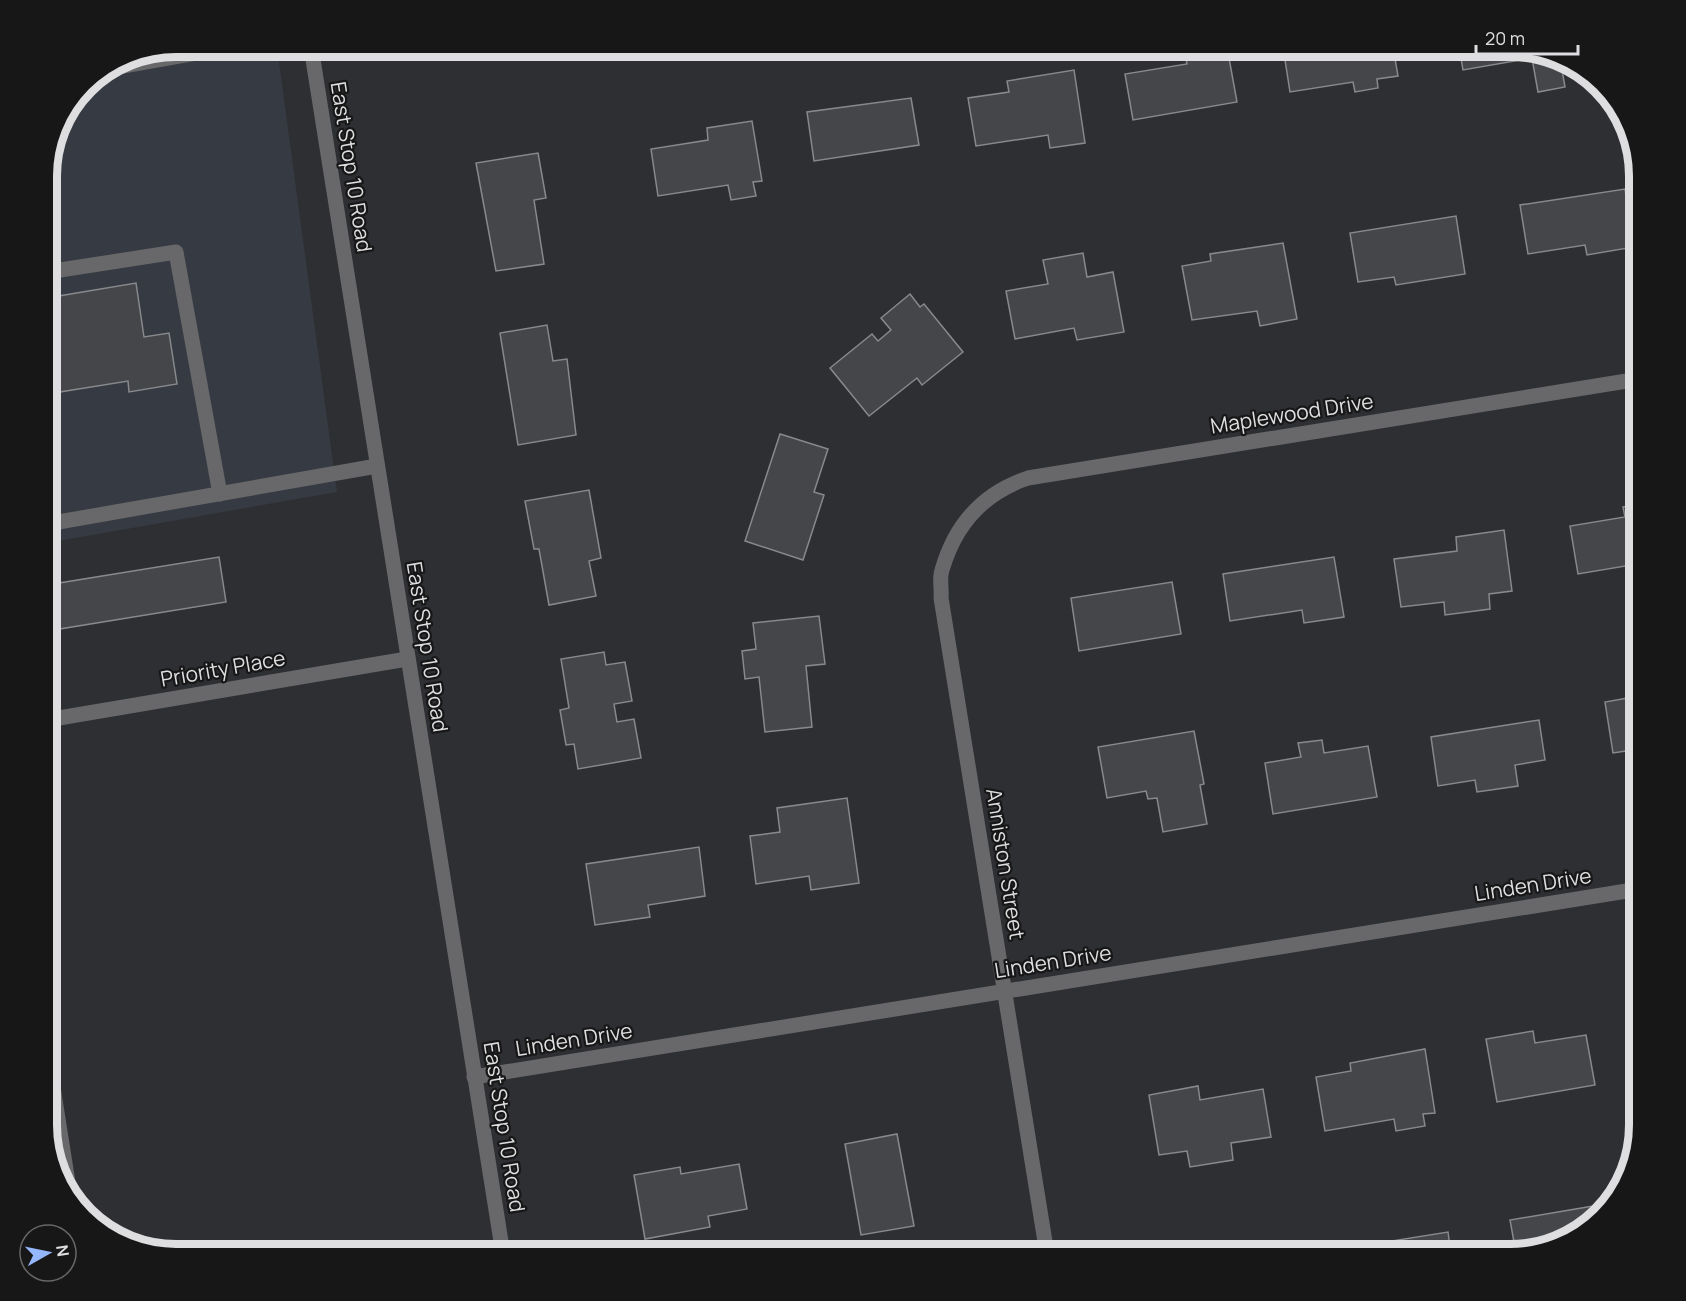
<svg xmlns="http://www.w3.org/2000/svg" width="1686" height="1301" viewBox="0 0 1686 1301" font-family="Manrope,sans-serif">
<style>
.built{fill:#363a42}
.building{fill:#454649;stroke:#87898c;stroke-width:1.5}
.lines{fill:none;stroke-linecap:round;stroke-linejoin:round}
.service{stroke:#68686a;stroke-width:15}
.minor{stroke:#68686a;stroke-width:15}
.tertiary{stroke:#68686a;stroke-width:15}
.labels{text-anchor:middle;stroke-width:4.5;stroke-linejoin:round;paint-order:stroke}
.street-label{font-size:21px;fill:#dedee0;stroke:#171718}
.rim{fill:none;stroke:#dedee0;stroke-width:8}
</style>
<rect width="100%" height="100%" fill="#2e2f32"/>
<path class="built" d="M176,47H277L337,492L47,543V167L60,119L90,79L127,56Z"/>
<g class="building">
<path d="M1196,47H1227L1237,102L1133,120L1125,74L1187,64L1184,49Z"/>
<path d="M1283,47H1393L1398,76L1377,79L1378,88L1355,92L1353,82L1290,92Z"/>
<path d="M1459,47H1511L1561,64L1565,87L1538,92L1532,58L1463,70Z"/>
<path d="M1074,70L1085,143L1050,148L1048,135L976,146L968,98L1009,92L1007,81Z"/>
<path d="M911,98L919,145L814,161L807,112Z"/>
<path d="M752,121L762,181L753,182L756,196L731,200L728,185L658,196L651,149L708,140L707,128Z"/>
<path d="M538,153L546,198L534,200L544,264L496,271L476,163Z"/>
<path d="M1625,189L1634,247L1587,255L1585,245L1528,254L1520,205Z"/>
<path d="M1456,216L1465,274L1396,285L1394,277L1358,282L1350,233Z"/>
<path d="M1283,243L1297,319L1260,326L1257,311L1192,320L1182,266L1211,261L1210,254Z"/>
<path d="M1083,253L1087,277L1113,272L1124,332L1077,340L1074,328L1015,339L1006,291L1048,284L1043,260Z"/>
<path d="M136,283L144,337L169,333L177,384L129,392L128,381L47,394V298Z"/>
<path d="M910,294L920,307L924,304L963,352L922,385L917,378L869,416L830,368L872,334L878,341L891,330L881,318Z"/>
<path d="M547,325L553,361L567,359L576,435L518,445L500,333Z"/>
<path d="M780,434L828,449L814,492L824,495L803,560L745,541Z"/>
<path d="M589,490L601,558L589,561L596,596L549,605L539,549H534L525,501Z"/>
<path d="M1639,505V577L1633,578L1631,565L1578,574L1570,526L1625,517L1623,507Z"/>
<path d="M1504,530L1512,591L1489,594L1490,609L1445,615L1444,602L1401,607L1394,559L1457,551L1456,537Z"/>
<path d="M219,557L226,602L47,631V585Z"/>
<path d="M1334,557L1344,617L1304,623L1302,610L1230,621L1223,574Z"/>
<path d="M1172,582L1181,634L1079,651L1071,598Z"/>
<path d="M819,616L825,664L806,666L812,727L765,732L759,677L745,679L742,651L756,649L753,623Z"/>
<path d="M604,652L606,665L625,662L632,701L614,704L617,722L634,719L641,758L578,769L574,744L566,745L560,710L569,708L561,659Z"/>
<path d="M1639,696V749L1613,753L1605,702Z"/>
<path d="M1539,720L1545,760L1515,765L1518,786L1477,792L1475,780L1438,786L1431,737Z"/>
<path d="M1194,731L1204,784L1200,785L1207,824L1163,832L1157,798L1148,799L1146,791L1107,798L1098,747Z"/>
<path d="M1322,740L1324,753L1368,746L1377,797L1273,814L1265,763L1301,757L1298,743Z"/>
<path d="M847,798L859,883L811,890L809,876L756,884L750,836L780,832L777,808Z"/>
<path d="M699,847L705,896L648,905L650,917L595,925L586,864Z"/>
<path d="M1533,1031L1535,1043L1586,1035L1595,1085L1497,1102L1486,1039Z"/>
<path d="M1425,1049L1435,1113L1423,1114L1425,1126L1396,1131L1394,1119L1325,1131L1316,1077L1351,1071L1350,1063Z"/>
<path d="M1198,1086L1200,1100L1263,1089L1271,1137L1231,1143L1233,1160L1190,1167L1187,1151L1159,1155L1149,1095Z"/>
<path d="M897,1134L914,1226L861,1235L845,1144Z"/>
<path d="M739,1164L747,1209L708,1216L710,1227L645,1239L634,1175L680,1167L681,1174Z"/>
<path d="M1611,1203L1567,1241L1516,1253L1510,1220Z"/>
<path d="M1448,1232L1451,1254H1342L1341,1249Z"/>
</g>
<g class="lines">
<g class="service">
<path d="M47,272L176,252L220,494"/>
<path d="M47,524L377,466"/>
</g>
<g class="minor">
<path d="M47,720L407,659"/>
<path d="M47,1049L70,1195"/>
<path d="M474,1077L1639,889"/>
<path d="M1047,1254L941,598C942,589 939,579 942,570C955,525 983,493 1028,478L1639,379"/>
</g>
<g class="tertiary">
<path d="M311,47L503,1254"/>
<path d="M106,69L230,47"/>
</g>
</g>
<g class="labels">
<g class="street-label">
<text transform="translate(351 167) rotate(81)" y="7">East Stop 10 Road</text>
<text transform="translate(1292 414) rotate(-9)" y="7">Maplewood Drive</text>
<text transform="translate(427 647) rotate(81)" y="7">East Stop 10 Road</text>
<text transform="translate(223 669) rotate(-10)" y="7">Priority Place</text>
<text transform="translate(1005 864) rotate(81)" y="7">Anniston Street</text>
<text transform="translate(1533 885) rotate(-9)" y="7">Linden Drive</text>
<text transform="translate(1053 962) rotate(-9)" y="7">Linden Drive</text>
<text transform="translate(574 1040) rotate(-9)" y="7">Linden Drive</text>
<text transform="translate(504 1127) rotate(81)" y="7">East Stop 10 Road</text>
</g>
</g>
<path d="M0 0H1686V1301H0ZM176 57H1510A119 119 0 0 1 1629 176V1125A119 119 0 0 1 1510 1244H176A119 119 0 0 1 57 1125V176A119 119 0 0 1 176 57Z" fill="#171718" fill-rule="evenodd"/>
<path class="rim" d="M176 57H1510A119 119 0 0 1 1629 176V1125A119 119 0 0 1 1510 1244H176A119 119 0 0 1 57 1125V176A119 119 0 0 1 176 57Z"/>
<g transform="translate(48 1253) rotate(81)"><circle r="28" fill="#171718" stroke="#676768" stroke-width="1.5"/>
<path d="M0-4.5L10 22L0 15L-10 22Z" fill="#94b7fd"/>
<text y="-9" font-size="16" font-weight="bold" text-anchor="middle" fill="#dedee0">N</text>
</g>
<path d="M1476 45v9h102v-9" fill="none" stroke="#dedee0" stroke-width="3"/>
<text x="1485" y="45" font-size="18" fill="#dedee0" stroke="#171718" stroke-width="4.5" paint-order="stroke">20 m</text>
</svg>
